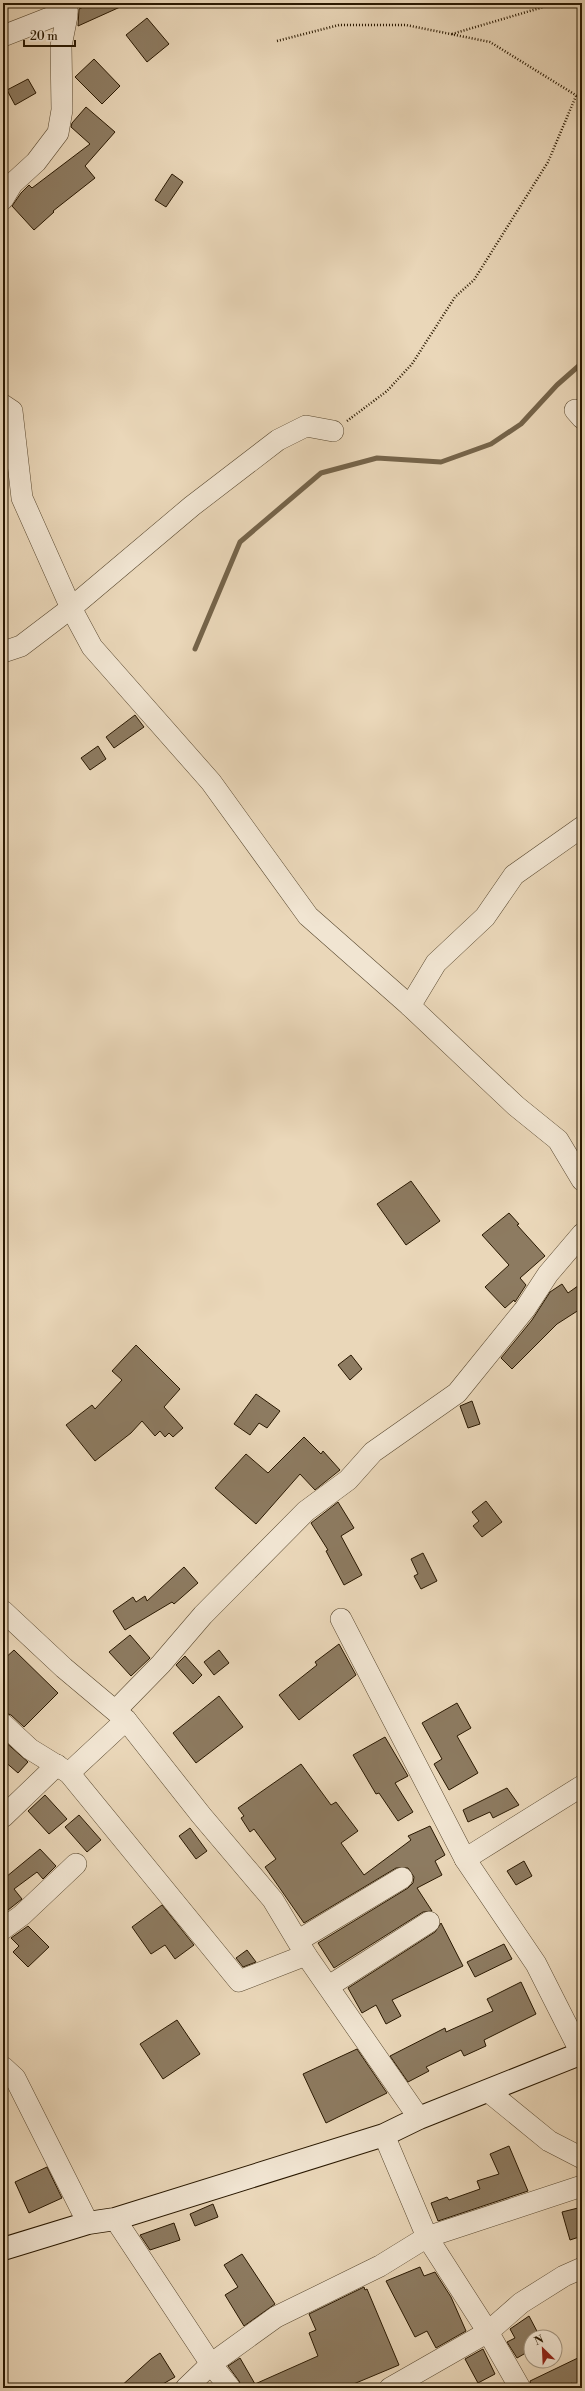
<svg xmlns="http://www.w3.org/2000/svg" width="585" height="2391" viewBox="0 0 585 2391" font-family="'Libre Bodoni',serif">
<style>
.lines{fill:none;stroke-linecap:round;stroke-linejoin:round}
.stream{stroke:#75644a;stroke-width:5}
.building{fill:#8d7b61;stroke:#291801}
.street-casing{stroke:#59482f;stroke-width:22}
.secondary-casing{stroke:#291801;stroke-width:24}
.path{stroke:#291801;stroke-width:2.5;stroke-dasharray:1 2;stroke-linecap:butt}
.street{stroke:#f1e5d2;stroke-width:21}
.secondary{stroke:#f1e5d2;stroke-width:22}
</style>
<rect width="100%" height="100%" fill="#ead7b9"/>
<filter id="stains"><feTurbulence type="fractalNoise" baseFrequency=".005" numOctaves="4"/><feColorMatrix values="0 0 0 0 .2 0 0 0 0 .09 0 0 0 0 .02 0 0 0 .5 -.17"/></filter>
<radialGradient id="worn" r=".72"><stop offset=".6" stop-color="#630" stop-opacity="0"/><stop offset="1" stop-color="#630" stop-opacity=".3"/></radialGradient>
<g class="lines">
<path class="stream" d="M195,649L240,542L321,473L377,458L441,462L491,444L521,424L557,385L582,363"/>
</g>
<g class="building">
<path d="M92,3H129L78,26L79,9Z"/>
<path d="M147,18L169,44L147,62L126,35Z"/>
<path d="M94,59L120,86L102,104L75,77Z"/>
<path d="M28,79L36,93L15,105L7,90Z"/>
<path d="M86,107L115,132L85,166L95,178L53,211L54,212L34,230L12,206L21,193L29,185L32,188L90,144L71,127L72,123Z"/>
<path d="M172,174L183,182L166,207L155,200Z"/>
<path d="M135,715L144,727L114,748L106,737Z"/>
<path d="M98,746L106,759L90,770L81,758Z"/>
<path d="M411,1181L440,1221L406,1245L377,1204Z"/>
<path d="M509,1213L519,1224L517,1225L545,1256L520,1278L526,1285L515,1302L514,1300L505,1308L485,1287L509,1265L482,1235Z"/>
<path d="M582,1283V1308L557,1324L512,1369L501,1358L532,1320L550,1292L562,1284L568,1293Z"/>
<path d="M136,1345L180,1389L164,1407L183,1428L173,1437L169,1433L165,1437L160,1431L155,1436L142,1421L131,1433L95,1461L66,1425L92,1405L95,1409L122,1380L112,1371Z"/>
<path d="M351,1355L362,1369L350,1380L338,1365Z"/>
<path d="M256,1394L280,1411L267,1428L259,1423L250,1435L234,1424Z"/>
<path d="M472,1401L480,1424L468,1428L460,1406Z"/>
<path d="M304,1437L321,1454L323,1451L340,1470L315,1490L300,1474L256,1524L215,1488L246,1454L268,1473Z"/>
<path d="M486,1501L502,1522L482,1537L473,1526L479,1521L472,1512Z"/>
<path d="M338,1502L354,1528L341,1536L362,1575L344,1585L326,1551L328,1550L311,1523Z"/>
<path d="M423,1553L437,1581L421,1589L414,1576L418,1574L411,1559Z"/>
<path d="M184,1567L198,1583L174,1604L172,1602L125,1630L113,1611L133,1597L136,1602L145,1596L147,1601Z"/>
<path d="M130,1635L150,1658L131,1676L109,1652Z"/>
<path d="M339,1644L356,1675L299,1720L279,1695L317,1665L315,1662Z"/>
<path d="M14,1650L58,1693L24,1727L11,1715L3,1712V1660Z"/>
<path d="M219,1650L229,1663L214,1675L204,1662Z"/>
<path d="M185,1656L202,1675L193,1684L176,1665Z"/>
<path d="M219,1696L243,1727L196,1763L173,1733Z"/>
<path d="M457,1703L471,1728L457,1736L478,1773L449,1790L434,1764L442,1759L422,1723Z"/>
<path d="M385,1737L408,1776L395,1783L413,1812L398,1821L379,1793L376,1794L353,1755Z"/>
<path d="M3,1740L28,1762L18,1773L3,1760Z"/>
<path d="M301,1764L331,1805L336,1802L358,1831L341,1843L364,1875L411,1840L408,1836L430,1826L445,1855L435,1861L442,1875L417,1888L432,1911L423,1912L334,1968L318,1943L408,1888L413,1883L414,1877L408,1868H396L304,1923L265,1867L276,1859L254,1829L250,1832L241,1818L244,1816L238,1808Z"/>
<path d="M507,1788L519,1805L493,1818L490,1812L468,1822L463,1810Z"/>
<path d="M45,1795L67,1819L49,1834L28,1811Z"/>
<path d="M79,1815L101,1840L87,1852L65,1827Z"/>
<path d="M190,1828L207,1851L196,1859L179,1836Z"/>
<path d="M40,1849L56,1866L43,1879L37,1872L14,1889L22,1899L3,1914V1873L6,1877Z"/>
<path d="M524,1861L532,1876L516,1885L507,1871Z"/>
<path d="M162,1905L194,1945L175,1959L165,1945L151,1954L132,1927Z"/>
<path d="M441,1923L463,1966L392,2000L401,2016L386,2024L376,2005L362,2013L348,1988L435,1932Z"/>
<path d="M28,1926L49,1947L28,1967L13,1952L19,1946L11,1938Z"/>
<path d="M504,1944L512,1959L475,1977L467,1962Z"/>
<path d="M247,1950L256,1962L243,1967L236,1958Z"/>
<path d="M521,1982L536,2014L484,2040L486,2046L464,2056L461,2050L426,2067L429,2071L408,2082L390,2056L445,2028L446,2032L493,2011L487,1999Z"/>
<path d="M177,2020L200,2054L163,2079L140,2044Z"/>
<path d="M357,2049L387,2093L326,2123L303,2074Z"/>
<path d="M509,2146L528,2191L438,2221L431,2203L447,2197L449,2200L480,2189L477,2181L499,2174L490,2154Z"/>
<path d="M47,2167L62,2198L29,2213L15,2182Z"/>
<path d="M213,2204L218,2217L195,2226L190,2214Z"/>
<path d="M582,2207V2236L570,2240L562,2212Z"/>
<path d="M174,2223L180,2240L150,2250L140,2235Z"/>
<path d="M242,2254L275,2304L244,2326L225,2295L238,2287L224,2265Z"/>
<path d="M420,2267L424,2276L435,2272L451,2297L466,2331L436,2348L427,2331L415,2337L386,2281Z"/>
<path d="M364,2287L365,2290L367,2289L399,2365L344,2388H242L239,2381L228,2366L240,2358L255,2384L318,2356L309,2333L316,2330L309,2314Z"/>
<path d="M529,2316L540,2337H531V2350L517,2358L507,2342L515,2338L510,2329Z"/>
<path d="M483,2349L495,2374L478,2383L465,2359Z"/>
<path d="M160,2353L175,2377L156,2388H119L151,2359Z"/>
<path d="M582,2356V2388H574L572,2383L563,2388H532L530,2381Z"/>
</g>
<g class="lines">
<defs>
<g id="street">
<path d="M3,36L67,11"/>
<path d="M3,199L12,184L36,162L58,133L62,110L61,46L67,16V3"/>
<path d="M3,405L12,411L22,498L71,608L92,647L211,782L308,916L410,1006"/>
<path d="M575,410L582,418"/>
<path d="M3,652L21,646L71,608L192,506L278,440L306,426L333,431"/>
<path d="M582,827L514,875L485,917L436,963L410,1006L516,1106L558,1140L582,1180"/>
<path d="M3,1611L64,1668L126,1720L201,1815L273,1900L306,1955L419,2118"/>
<path d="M341,1619L465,1859L536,1964L581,2053"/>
<path d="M116,1710L161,1664L203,1615L306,1511L348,1480L373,1452L457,1393L525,1309L548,1274L582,1234"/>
<path d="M3,1724L30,1749L69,1773L239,1981L306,1955"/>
<path d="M69,1773L126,1720"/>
<path d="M3,1817L57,1765"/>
<path d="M465,1859L582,1786"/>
<path d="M3,1929L22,1915L76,1864"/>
<path d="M299,1940L402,1878"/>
<path d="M329,1986L429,1922"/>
<path d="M3,2067L15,2078L88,2223"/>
<path d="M489,2092L549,2141L582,2158"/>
<path d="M384,2135L427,2237L488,2332L520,2388"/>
<path d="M115,2219L211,2364L230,2388"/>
<path d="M186,2388L211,2364L276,2317L380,2266L427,2237L582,2186"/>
<path d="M390,2388L488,2332L521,2303L564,2276L582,2268"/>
</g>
<path id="secondary" d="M3,2249L88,2223L115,2219L384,2135L419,2118L582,2053"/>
</defs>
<use href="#street" class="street-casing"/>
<use href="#secondary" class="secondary-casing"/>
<g class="path">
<path d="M452,34L557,3"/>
<path d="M277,41L339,25H406L490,42L582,99"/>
<path d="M347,421L387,391L412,364L455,297L474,280L548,162L576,96"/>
</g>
<use href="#street" class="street"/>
<use href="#secondary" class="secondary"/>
</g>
<rect width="585" height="2391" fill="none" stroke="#ead7b9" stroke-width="16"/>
<rect x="4" y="4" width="577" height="2383" fill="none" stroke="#291801" stroke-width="2"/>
<rect x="8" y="8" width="569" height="2375" fill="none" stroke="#291801"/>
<g transform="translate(543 2349) rotate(336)"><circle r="19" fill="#f1e5d2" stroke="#a1937e"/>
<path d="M0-3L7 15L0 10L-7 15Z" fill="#8f2418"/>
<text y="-6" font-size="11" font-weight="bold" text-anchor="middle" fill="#291801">N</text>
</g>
<path d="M24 40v6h51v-6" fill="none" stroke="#291801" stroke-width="2"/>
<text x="30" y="40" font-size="12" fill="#291801" stroke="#f1e5d2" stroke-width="3" paint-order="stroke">20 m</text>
<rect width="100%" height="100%" filter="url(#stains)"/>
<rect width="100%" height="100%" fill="url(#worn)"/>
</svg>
